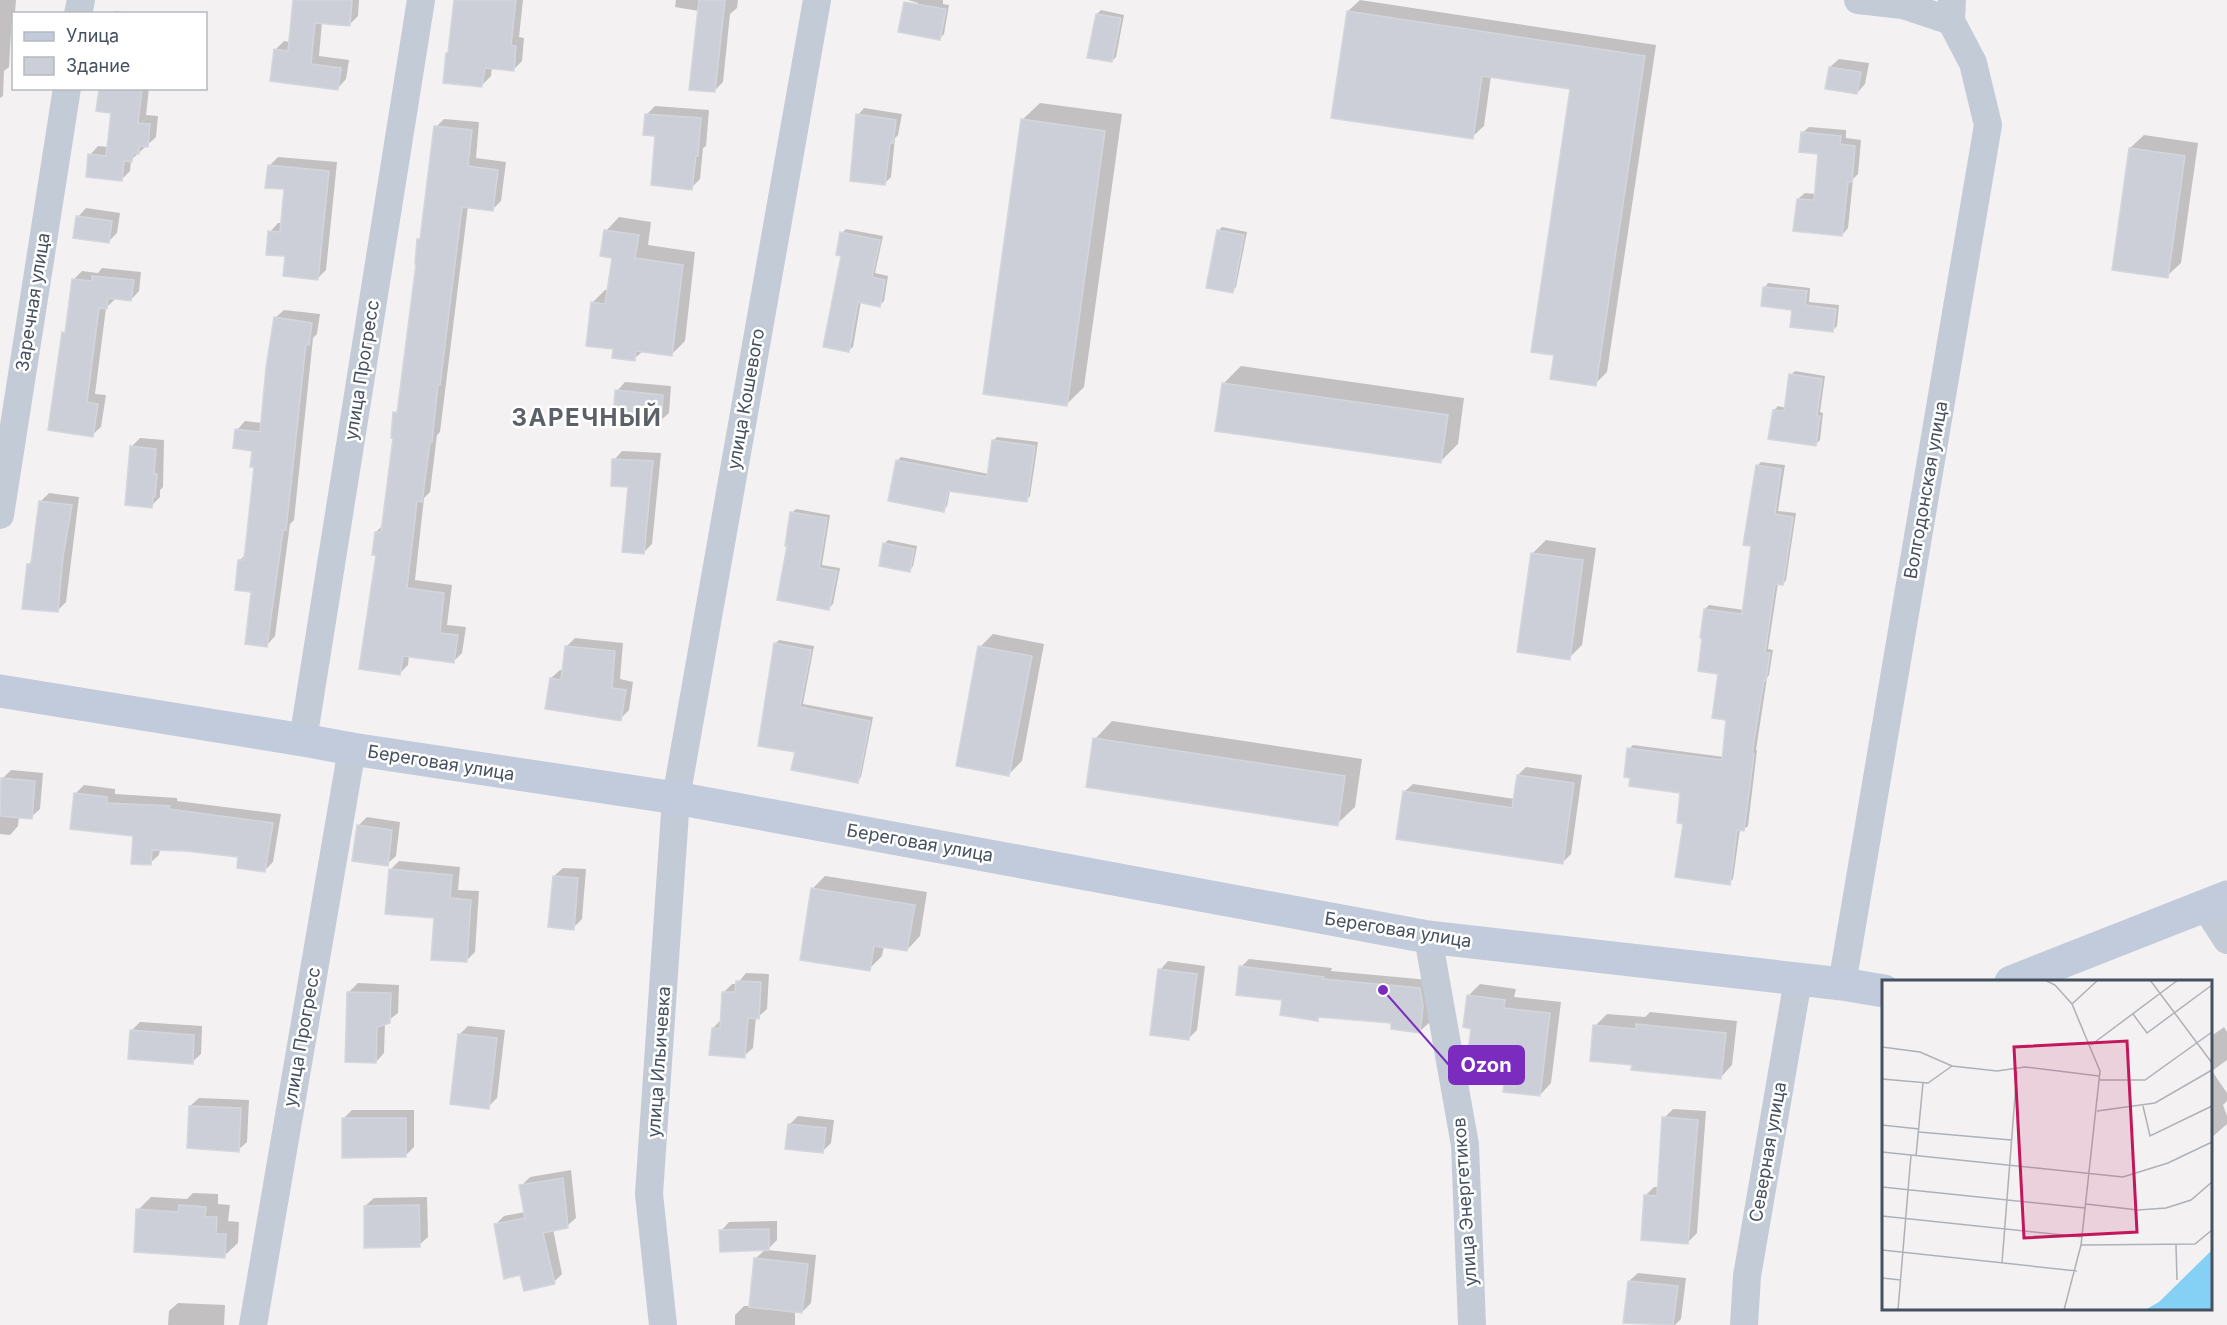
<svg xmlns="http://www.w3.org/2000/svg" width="2227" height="1325" viewBox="0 0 2227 1325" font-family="Inter,sans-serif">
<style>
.shadow{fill:#0003}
.building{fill:#cccfd7;stroke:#d4d6dd;stroke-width:1.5}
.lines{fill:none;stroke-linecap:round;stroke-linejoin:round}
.minor{stroke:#c3cbd7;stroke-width:28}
.secondary{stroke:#c2cbdb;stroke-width:33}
.labels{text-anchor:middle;stroke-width:5;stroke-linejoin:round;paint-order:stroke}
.street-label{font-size:18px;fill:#465160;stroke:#fff}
.district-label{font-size:24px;font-weight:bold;letter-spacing:1.5px;fill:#5c6067;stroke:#fff}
.inset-road{fill:none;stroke:#aeb1b7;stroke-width:1.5}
.view{fill:#c2185b;fill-opacity:0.15;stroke:#c2185b;stroke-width:3}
.inset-edge{fill:none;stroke:#465160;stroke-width:3}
.leader{fill:none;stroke:#7b2cbf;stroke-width:2}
.callout-dot{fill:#7b2cbf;stroke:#fff;stroke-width:2}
.callout{fill:#7b2cbf;stroke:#7b2cbf;stroke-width:2}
.callout-label{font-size:20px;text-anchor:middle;font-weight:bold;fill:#fff}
</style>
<rect width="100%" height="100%" fill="#f3f1f1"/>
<g class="shadow">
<path d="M0,0H16L15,12L12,15L9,67L4,71L3,96L0,98Z"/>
<path d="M294,0H359L358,16L349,25L322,22L319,56L349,60L346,79L338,88L275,50L284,41L290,42Z"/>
<path d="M456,0H523L519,37L524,38L522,61L513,70L492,67L491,76L482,85L447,54L450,51Z"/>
<path d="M676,0H738L737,8L730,14L723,82L714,91L699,11L675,7Z"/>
<path d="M908,0H943V4L949,5L944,34L940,38L900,31L905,2L918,6V3Z"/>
<path d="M1360,0L1656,45L1607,372L1595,384L1556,354L1572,88L1491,76L1484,126L1472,137L1348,11Z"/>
<path d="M1101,10L1124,15L1116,57L1112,61L1097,14Z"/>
<path d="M115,11L142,14H112Z"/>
<path d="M1839,59L1869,63L1865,84L1857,93L1830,67Z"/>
<path d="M100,88H149L146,115L158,116L156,137L131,160L130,171L121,180L90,155L98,146L108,147L112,112Z"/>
<path d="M1040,103L1122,114L1084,387L1067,404L1022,120Z"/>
<path d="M655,106L709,110L706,146L703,148L700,179L691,188L646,115Z"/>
<path d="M864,108L902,114L898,135L895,138L891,177L884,184L858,115Z"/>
<path d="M444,119L479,122L476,158L506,162L501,201L493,209L468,206L440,432L437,435L430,492L424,498L415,580L452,585L447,625L466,627L462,653L454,661L409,655L408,665L400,673L378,554L376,532L383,525L394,437L395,413L399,409L418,263L419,239L422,236L436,127Z"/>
<path d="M1809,127L1846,130V138L1861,140L1858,174L1853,179L1848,228L1842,235L1798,199L1805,193L1816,194L1819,152L1802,133Z"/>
<path d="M2144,135L2198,143L2181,263L2167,276L2130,148Z"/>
<path d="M278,157L337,162L326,270L318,278L287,255L270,232L278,223H283L286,188L269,166Z"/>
<path d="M86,208L120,213L117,233L109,241L78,217Z"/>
<path d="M619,217L651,222L648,245L695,252L685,341L672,354L643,351L634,359L615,348L592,303L605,290H609L614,256L606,231Z"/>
<path d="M1222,227L1247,232L1236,287L1232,291L1218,231Z"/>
<path d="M846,229L883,236L875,273L888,276L884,301L880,305L861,301L853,347L849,350L842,233Z"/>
<path d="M102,268L141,272L139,291L131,300L115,299L106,308L95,394L106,395L101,427L92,435L63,333L67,329L73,280L82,271L98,273Z"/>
<path d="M1768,283L1810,288L1809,302L1839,305L1837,326L1833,330L1793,308L1765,287Z"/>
<path d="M284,310L320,314L317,334L313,338L294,520L290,524L275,636L267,645L253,591L240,560L246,554L255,466L254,449L237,430L245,421L262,423L275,318Z"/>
<path d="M1241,366L1464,398L1458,444L1440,462L1224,383Z"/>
<path d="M1795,371L1825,376L1820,412L1823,413L1820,440L1816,444L1774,410L1778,406L1786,408L1791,375Z"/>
<path d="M625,382L671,386L669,413L660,421L617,391Z"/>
<path d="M997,437L1038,442L1030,496L1026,500L950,490L947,506L943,510L897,461L901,457L989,474L993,441Z"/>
<path d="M140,438L164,440L163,487L160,490V497L151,506L131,447Z"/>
<path d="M622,451L661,453L652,544L643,553L630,486L614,460Z"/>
<path d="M1761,462L1785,465L1778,511L1796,513L1786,580L1783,584L1778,583L1768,649L1773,650L1769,675L1767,678L1756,750H1757L1748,826L1744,829H1740L1733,879L1729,883L1685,822L1682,791L1629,749L1633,745L1724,757L1728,719L1705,609L1709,605L1744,610L1753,545L1757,466Z"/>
<path d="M49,493L79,497L66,602L57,611L28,565L33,559L40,502Z"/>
<path d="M796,509L830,515L822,565L840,568L833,604L829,608L789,545L792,513Z"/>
<path d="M888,540L917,546L913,566L910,570L884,544Z"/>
<path d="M1546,540L1596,548L1582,645L1569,658L1532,554Z"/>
<path d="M993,634L1044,644L1022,761L1009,774L980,647Z"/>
<path d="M575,638L623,643L620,679L633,682L629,710L620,719L551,678L560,670H564L566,647Z"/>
<path d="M779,640L814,646L803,704L873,717L861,777L857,781L796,751L775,644Z"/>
<path d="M1112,721L1362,759L1355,807L1337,824L1095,739Z"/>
<path d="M1526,767L1582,775L1571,854L1563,862L1404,792L1413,784L1515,799L1518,775Z"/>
<path d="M11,770L43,773L40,809L31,817L19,816L18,826L10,835L0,834V804L2,779Z"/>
<path d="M84,785L115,789V794L177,798V801L281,814L273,862L264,871L240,856L160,849L159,855L150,863L135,835L75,794Z"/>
<path d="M367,817L400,822L396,856L387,864L358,826Z"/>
<path d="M399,861L460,867L458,890L479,891L475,952L466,961L435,917L390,870Z"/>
<path d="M563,868L586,869L582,919L573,928L554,876Z"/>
<path d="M825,876L927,892L920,936L907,950L884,946L882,956L869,969L812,889Z"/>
<path d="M1249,959L1332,968L1331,971L1429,980L1431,996L1429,1023L1420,1031L1393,1022L1321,1016L1317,1019L1283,999L1241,967Z"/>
<path d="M1168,961L1205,966L1197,1030L1188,1039L1160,970Z"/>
<path d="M746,973L769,974L767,1009L758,1017H756L753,1048L744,1056L713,1028L722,1019L724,992L732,984H737Z"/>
<path d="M358,983L399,985L398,1013L385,1023L384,1053L376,1062L349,992Z"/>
<path d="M1480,984L1516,989L1514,997L1561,1002L1551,1083L1540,1095L1473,1028L1469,995Z"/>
<path d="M1650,1012L1737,1021L1732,1065L1720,1078L1634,1063L1595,1026L1607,1014L1645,1017Z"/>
<path d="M140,1022L202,1026L201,1054L192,1062L131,1031Z"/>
<path d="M468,1026L505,1030L497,1098L488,1107L460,1034Z"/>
<path d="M2224,1027L2227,1032V1060L2212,1071L2227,1093V1101L2223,1105L2227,1116V1124L2210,1139V1037Z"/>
<path d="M199,1098L249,1100L247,1142L238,1150L190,1106Z"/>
<path d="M1673,1109L1706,1111L1697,1233L1688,1242L1646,1195L1654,1187H1659L1664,1118Z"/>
<path d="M352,1110H414V1147L406,1155L343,1119Z"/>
<path d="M798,1116L834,1120L831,1143L823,1151L789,1125Z"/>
<path d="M571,1170L576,1218L567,1226L553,1229L562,1274L554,1282L521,1274L496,1224L504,1216L525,1212L521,1186L530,1177Z"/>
<path d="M193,1193L218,1194V1204L230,1205L228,1221L239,1222L238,1243L224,1256L138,1210L151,1197L187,1199Z"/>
<path d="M427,1197L428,1237L419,1245L365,1206L374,1198Z"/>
<path d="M777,1221V1240L767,1250L816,1255L811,1303L802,1312L795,1311V1325H735V1315L744,1306H751L756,1258L766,1249L721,1231L729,1222Z"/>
<path d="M1638,1273L1686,1278L1681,1319L1675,1325L1625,1322L1629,1281Z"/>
<path d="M178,1303L225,1305L224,1325H168L169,1311Z"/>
</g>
<g class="building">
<path d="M293,0H352L350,26L315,23L311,64L341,68L338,90L270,81L274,49L288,51Z"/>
<path d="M454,0H516L511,45L516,46L514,71L485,68L482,87L443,83L446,53H448Z"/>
<path d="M699,0H725L715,92L689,90Z"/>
<path d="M904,2L946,9L940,40L898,32Z"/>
<path d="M1347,11L1645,56L1596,386L1550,379L1554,355L1531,352L1570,89L1482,76L1473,139L1331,118Z"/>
<path d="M1096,14L1121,18L1112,62L1087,58Z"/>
<path d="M1829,67L1861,72L1857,94L1825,89Z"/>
<path d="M99,88H142L138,123L150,124L148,147L139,146V154L133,153L132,162L124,161L122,181L86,177L88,154L106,156L111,113L96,111Z"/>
<path d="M645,114L701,118L698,156H696L692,190L651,185L655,136L643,135Z"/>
<path d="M856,114L896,120L893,143H890L885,185L850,181Z"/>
<path d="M1021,119L1105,131L1067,406L983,394Z"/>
<path d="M434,126L472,130L468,166L498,170L493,211L462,207L440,385H438L432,442H430L422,502L417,501L407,588L444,593L440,633L458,635L454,663L403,656L400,675L359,669L376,555H372L375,532H381L393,438H391L393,412L397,413L416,264H415L417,239H420Z"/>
<path d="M1801,132L1841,136L1840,144L1855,146L1852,182H1848L1842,236L1793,231L1797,199L1814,200L1818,154L1799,152Z"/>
<path d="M2129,148L2185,156L2168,278L2112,270Z"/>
<path d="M268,165L329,171L318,280L283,276L285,256L266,255L268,231L280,232L284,189L265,188Z"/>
<path d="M76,216L112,221L109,243L73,238Z"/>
<path d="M604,230L639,235L635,258L683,265L672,356L636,351L635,361L612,358L613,349L586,346L591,302L605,304L612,258L600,256Z"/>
<path d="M1217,230L1244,235L1233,293L1206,288Z"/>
<path d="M840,232L880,240L872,277L885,280L880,307L858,302L849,352L823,347L841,256L836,255Z"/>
<path d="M92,276L134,280L131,301L108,298L107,309L99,308L87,402L98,404L93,437L48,430L62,332L65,333L72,279L92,281Z"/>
<path d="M1763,287L1807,291L1805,305L1836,309L1833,332L1790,327L1792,310L1761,306Z"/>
<path d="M274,317L312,323L309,345L306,344L286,530H283L267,647L245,644L251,592L235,590L238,560H244L254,467H250L252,451L233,448L235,429L260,432L266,368Z"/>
<path d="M1789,374L1822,379L1817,416H1820L1816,446L1768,439L1773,410L1784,411Z"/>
<path d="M1222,383L1448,415L1441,463L1215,431Z"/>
<path d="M615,390L663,395L661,423L613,419Z"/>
<path d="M992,440L1035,446L1027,502L948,491L944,512L888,501L896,460L987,477Z"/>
<path d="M130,446L156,449L154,473L157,474L155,497H153L152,508L125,505Z"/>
<path d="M612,459L653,461L644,554L622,552L628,487L611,486Z"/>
<path d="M1756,465L1781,469L1775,514L1793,517L1783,585L1775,584L1765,653H1770L1766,681L1764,680L1752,753L1754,754L1744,831L1737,830L1730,885L1675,877L1683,824L1677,823L1680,793L1629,786L1630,778L1624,777L1627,748L1722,760L1726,720L1712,718L1718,674L1698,671L1702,638H1700L1704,609L1742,614L1751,546L1743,545Z"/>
<path d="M39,501L72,505L63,557L58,612L22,609L27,564H31Z"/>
<path d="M790,512L827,518L819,568L837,571L829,610L777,600L787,546H785Z"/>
<path d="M883,543L914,549L910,572L879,566Z"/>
<path d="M1531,553L1583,560L1570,660L1517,652Z"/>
<path d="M774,643L811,650L800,707L870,721L858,783L791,770L795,752L758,746Z"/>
<path d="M565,646L615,651L612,688L626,690L621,721L545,709L550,678L561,680Z"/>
<path d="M978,646L1032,656L1009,776L956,766Z"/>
<path d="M1093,738L1345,776L1338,826L1086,787Z"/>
<path d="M1517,775L1574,783L1563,864L1396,839L1403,791L1512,808Z"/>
<path d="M1,778L35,781L32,819L0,816Z"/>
<path d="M74,793L107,797V803L170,806L169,809L273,823L265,872L237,868L238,857L186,851L152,850L151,865L131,864L133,836L70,829Z"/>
<path d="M357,825L392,830L388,866L352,861Z"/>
<path d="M389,869L452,875L450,898L471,900L467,962L431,960L434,918L385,914Z"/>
<path d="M553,876L578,878L574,930L548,927Z"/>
<path d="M811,888L915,905L907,951L874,946L870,971L800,960Z"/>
<path d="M1239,966L1324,977L1323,979L1420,988L1423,1006L1420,1033L1391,1029V1023L1318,1017V1021L1280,1015L1282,1000L1236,995Z"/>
<path d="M1158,969L1197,974L1189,1040L1150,1035Z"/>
<path d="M736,981L761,982L759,1019L748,1018L745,1058L709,1055L712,1028H720L722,992H735Z"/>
<path d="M347,992L391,993L390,1023L377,1027L376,1063L345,1062Z"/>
<path d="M1467,995L1505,1000L1504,1008L1550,1013L1540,1096L1503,1092L1507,1064L1467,1058L1471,1029L1463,1027Z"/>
<path d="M1636,1024L1726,1033L1721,1079L1631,1070L1632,1065L1590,1061L1593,1025L1636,1029Z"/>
<path d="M130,1030L194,1035L193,1064L128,1059Z"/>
<path d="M458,1034L497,1038L489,1109L450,1104Z"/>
<path d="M189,1106L241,1108L239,1152L187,1148Z"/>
<path d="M1662,1117L1698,1120L1688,1244L1641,1240L1644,1195L1657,1196Z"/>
<path d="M342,1118H406V1157L342,1158Z"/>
<path d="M788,1124L826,1128L823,1153L785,1149Z"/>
<path d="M563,1178L568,1228L543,1233L555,1284L524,1291L520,1275L504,1279L494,1224L525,1218L519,1185Z"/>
<path d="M179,1205L206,1207L205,1217H217L216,1234H226L225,1258L134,1252L136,1209L178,1212Z"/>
<path d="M419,1205L420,1247L364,1248V1206Z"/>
<path d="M769,1229V1250L720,1252L719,1230Z"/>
<path d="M754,1258L808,1264L802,1313L749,1307Z"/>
<path d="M1628,1281L1678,1286L1673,1325L1623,1323Z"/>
</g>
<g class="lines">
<g class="minor">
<path d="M1858,0L1903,5L1951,21"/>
<path d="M78,14L81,0"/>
<path d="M0,515L67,88"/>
<path d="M303,740L421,0"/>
<path d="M2205,906L2227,940"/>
<path d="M1428,937L1465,1145L1472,1325"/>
<path d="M1842,984L1988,125L1973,63L1951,21L1952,0"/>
<path d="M253,1325L352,749"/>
<path d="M663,1325L649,1194L676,798L817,0"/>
<path d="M1744,1325L1747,1276L1798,980"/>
</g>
<g class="secondary">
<path d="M0,691L303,740L352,749L676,798L1428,937L1842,984L1884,991"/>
<path d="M2011,982L2227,897"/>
</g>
</g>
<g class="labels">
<g class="street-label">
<text transform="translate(33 302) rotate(-81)" y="6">Заречная улица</text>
<text transform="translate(362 370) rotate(-81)" y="6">улица Прогресс</text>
<text transform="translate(746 399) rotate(-80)" y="6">улица Кошевого</text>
<text transform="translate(1926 490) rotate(-80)" y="6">Волгодонская улица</text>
<text transform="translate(441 763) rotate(9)" y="6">Береговая улица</text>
<text transform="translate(920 843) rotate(10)" y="6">Береговая улица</text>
<text transform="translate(1398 930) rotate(9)" y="6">Береговая улица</text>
<text transform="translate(302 1037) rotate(-80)" y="6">улица Прогресс</text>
<text transform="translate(659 1062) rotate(-86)" y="6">улица Ильичевка</text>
<text transform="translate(1768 1152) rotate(-80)" y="6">Северная улица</text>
<text transform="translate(1465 1202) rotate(-94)" y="6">улица Энергетиков</text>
</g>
<g class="district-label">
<text x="587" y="426">ЗАРЕЧНЫЙ</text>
</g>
</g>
<g transform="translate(1882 980)">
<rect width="330" height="330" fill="#f3f1f1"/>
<path d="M330,270V330H263L277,322Z" fill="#85d0f5"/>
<path class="inset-road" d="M163,0L173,5L190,24L218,91L199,265L182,330M268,0L330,83M190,24L216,0M251,34L265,53L330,5M209,65L296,0M0,67L38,72L70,86L115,91L143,87L217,96M0,99L46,103L70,86M217,100H263L330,52M261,126L268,156L330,126M215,131L273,123L330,90M0,145L37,149M37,152L129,160M0,172L241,197L286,183L330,162M34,176L41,103M0,207L203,228M204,224L256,230L284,228L309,220L330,202M0,236L200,257M199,265L313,264L330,250M294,265L295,300M0,270L195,291M120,283L135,91M0,298L19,300M16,330L29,175"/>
<path class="view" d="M245,61L255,252L142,258L132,67Z"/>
<rect width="330" height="330" class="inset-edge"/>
</g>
<path class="leader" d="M1383 990L1449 1065"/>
<circle class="callout-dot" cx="1383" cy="990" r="6"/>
<rect class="callout" x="1449" y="1046" width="75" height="38" rx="6"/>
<g class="callout-label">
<text x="1486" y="1072">Ozon</text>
</g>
<rect x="12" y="12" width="195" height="78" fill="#ffffff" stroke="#b5b9bf" stroke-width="1.5"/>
<rect x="24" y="32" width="30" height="9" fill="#c2cbdb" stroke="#b5b9bf" stroke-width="1.5"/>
<text x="66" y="42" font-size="18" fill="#465160">Улица</text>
<rect x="24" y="57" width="30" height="18" fill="#cccfd7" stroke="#b5b9bf" stroke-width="1.5"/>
<text x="66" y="72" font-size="18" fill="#465160">Здание</text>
</svg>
